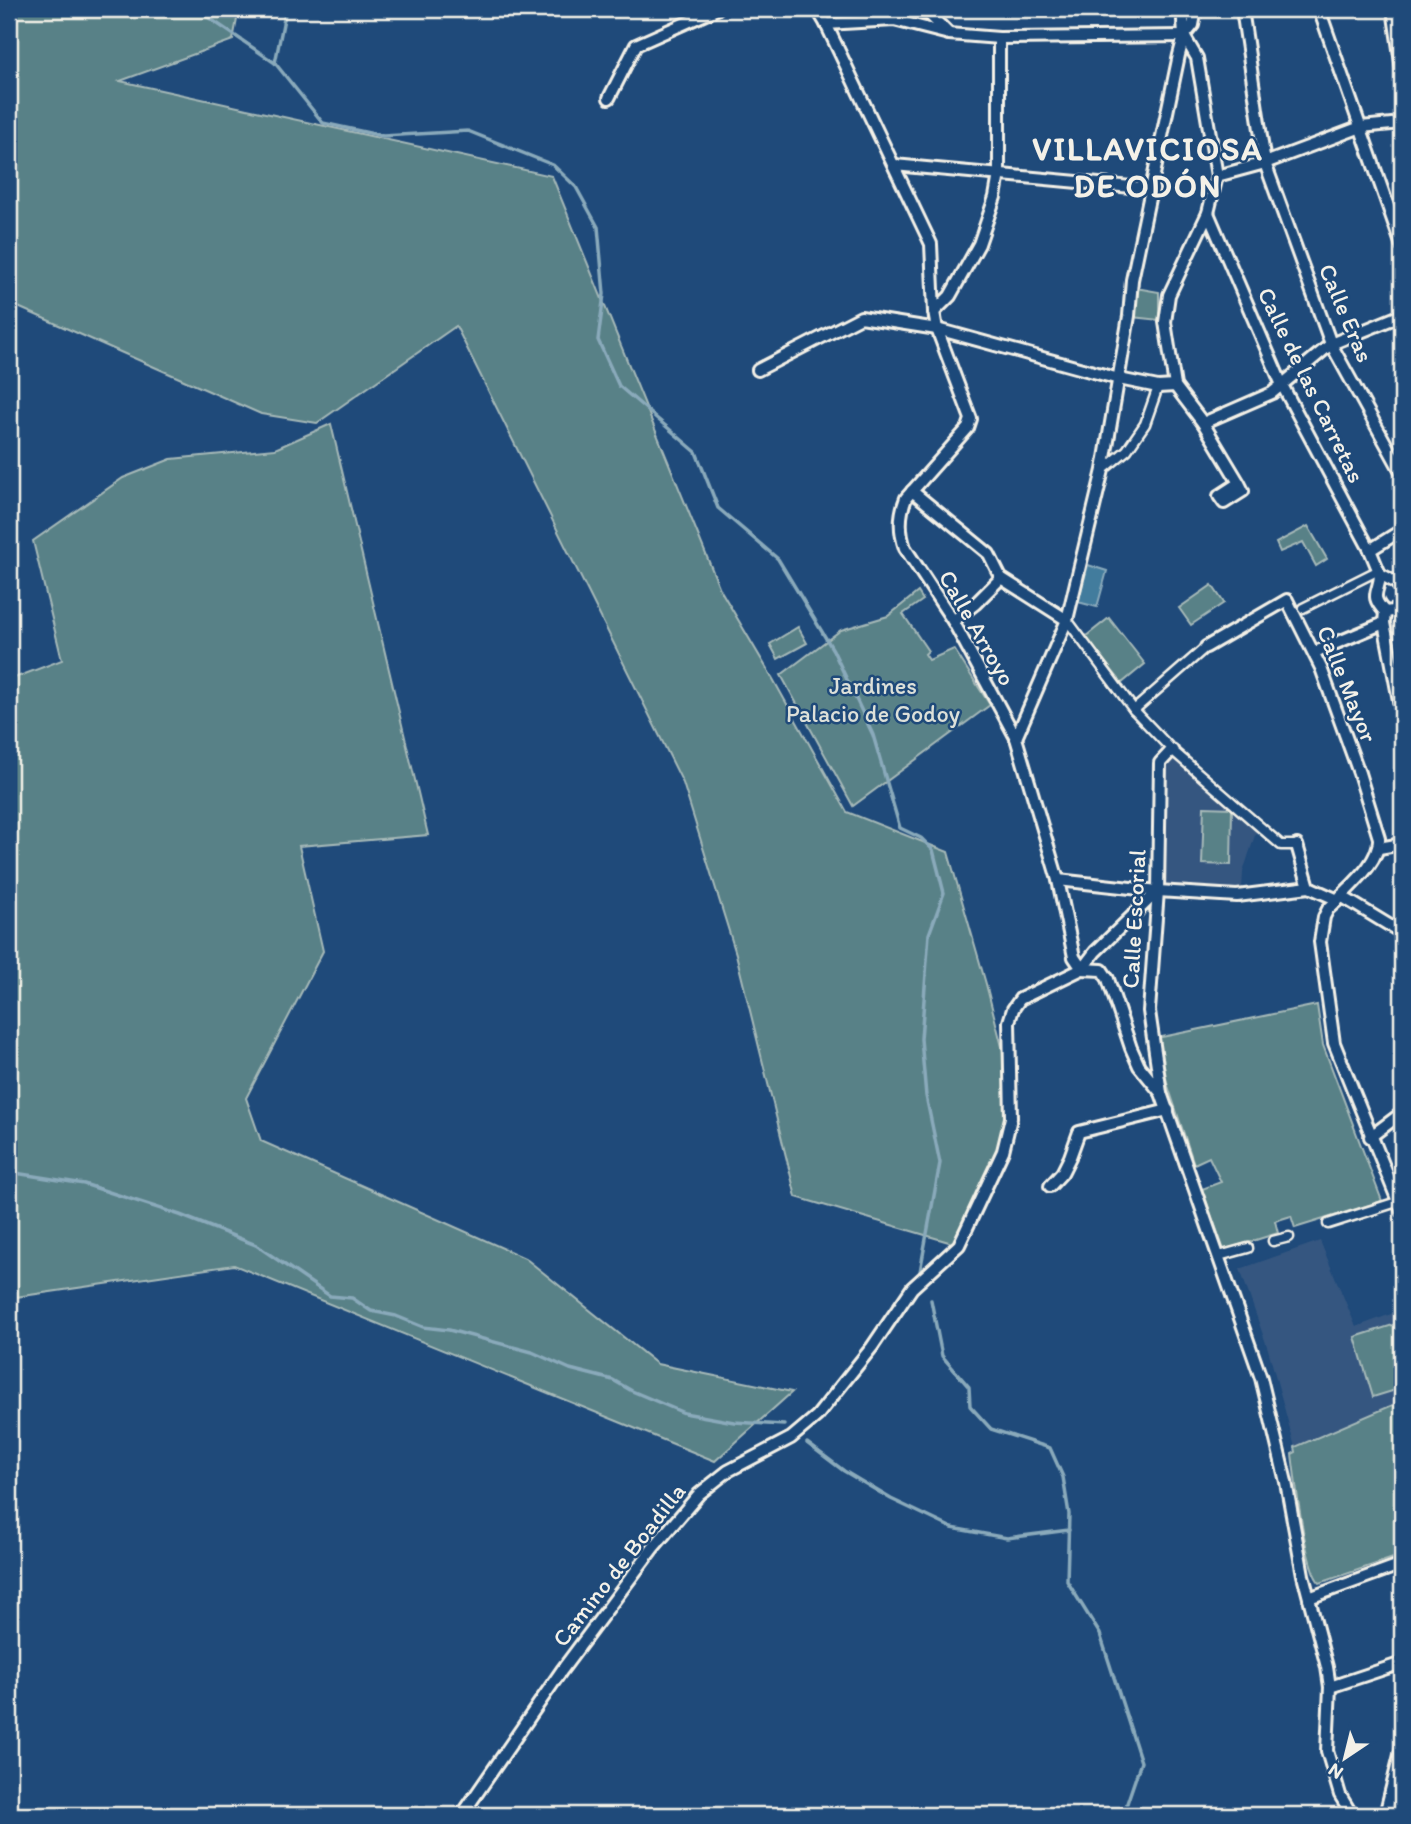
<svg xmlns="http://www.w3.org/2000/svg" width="1411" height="1824" viewBox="0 0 1411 1824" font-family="Itim,sans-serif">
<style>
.built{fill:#365780}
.green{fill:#598187;stroke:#a6b9b8;stroke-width:2}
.water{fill:#437b9d;stroke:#8aaabb;stroke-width:2}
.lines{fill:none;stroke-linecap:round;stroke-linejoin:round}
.stream{stroke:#8aaabb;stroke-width:3.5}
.pedestrian-casing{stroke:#f4f1e8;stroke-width:13}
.minor-casing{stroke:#f4f1e8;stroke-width:16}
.pedestrian{stroke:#1f4a7a;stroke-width:8}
.minor{stroke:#1f4a7a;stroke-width:10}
.labels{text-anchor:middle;stroke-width:5;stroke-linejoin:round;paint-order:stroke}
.street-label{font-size:24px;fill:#f4f1e8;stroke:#1f4a7a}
.park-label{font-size:24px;fill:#dde0d9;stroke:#1f4a7a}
.district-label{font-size:32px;font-weight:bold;letter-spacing:2px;fill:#f4f1e8;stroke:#1f4a7a}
</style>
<rect width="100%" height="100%" fill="#1f4a7a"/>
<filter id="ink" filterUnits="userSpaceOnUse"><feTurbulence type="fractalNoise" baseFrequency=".0143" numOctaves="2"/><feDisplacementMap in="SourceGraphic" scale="14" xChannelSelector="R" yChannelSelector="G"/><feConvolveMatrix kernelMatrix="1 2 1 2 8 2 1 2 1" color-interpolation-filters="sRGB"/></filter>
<g filter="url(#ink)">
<g class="built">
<path d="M1174,757L1257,829L1243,872L1242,889L1164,886L1168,790L1163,765Z"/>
<path d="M1320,1241L1356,1327L1402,1310V1401L1295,1447L1268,1349L1240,1269Z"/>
</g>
<g class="green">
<path d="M9,9H239L233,40L120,81L552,176L720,589L773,679L847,812L948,852L986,984L1012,1086L1003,1151L959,1245L796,1197L736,954L683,783L456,326L317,423L261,414L9,303Z"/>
<path d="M1136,288L1159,292V320L1132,317Z"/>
<path d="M331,424L428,835L299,846L323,951L246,1098L261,1141L525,1258L657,1364L792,1392L715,1461L234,1265L9,1298V680L62,660L33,541L123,478L171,459L275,449Z"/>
<path d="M1308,526L1327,559L1316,566L1303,542L1280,552L1276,543Z"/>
<path d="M1212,585L1224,603L1191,625L1179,608Z"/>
<path d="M918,592L923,600L903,614L928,651L925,654L929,660L954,649L990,705L853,806L781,675L841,630L888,616Z"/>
<path d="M1109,618L1145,664L1122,683L1085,637Z"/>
<path d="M798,627L807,643L778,659L770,644Z"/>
<path d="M1204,807L1232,808L1231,865L1202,864Z"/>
<path d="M1317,1005L1323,1045L1382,1201L1295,1228L1291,1216L1275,1221L1278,1233L1224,1250L1202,1189L1221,1182L1209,1157L1194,1164L1167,1083L1157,1038Z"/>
<path d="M1402,1322V1388L1373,1397L1355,1337Z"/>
<path d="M1402,1401V1555L1320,1583C1305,1571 1295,1477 1292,1454L1296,1452L1295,1447Z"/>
</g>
<path class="water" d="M1088,565L1107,571L1097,607L1078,602Z"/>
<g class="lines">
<g class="stream">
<path d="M196,9L275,63L323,123L383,136L468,131L553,165L576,187L598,227L604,294L598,340L619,386L696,452L718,508L778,559L833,650L873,735L900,828L921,838L933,850L944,893L929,934L921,1039L926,1096L940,1163L919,1277"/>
<path d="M573,9L618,16"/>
<path d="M275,63L286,9"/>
<path d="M9,1172L84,1184L180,1215L256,1245L330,1296L352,1298L371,1311L396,1316L423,1327L449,1330L532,1352L570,1369L613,1380L632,1391L684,1413L734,1422L784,1425"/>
<path d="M931,1300L942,1356L969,1387L970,1406L991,1429L1050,1448L1063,1477L1069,1514L1067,1581L1100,1634L1141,1762L1123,1815"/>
<path d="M807,1443L844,1471L891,1499L952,1528L1007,1538L1069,1530"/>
</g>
<defs>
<g id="pedestrian">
<path d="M1103,470L1127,450L1145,424L1158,387"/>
<path d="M1303,608L1379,570"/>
<path d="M1067,620L1134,710L1172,750L1281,845H1297"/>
<path d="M1134,710L1206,647"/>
<path d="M1328,1224L1397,1202"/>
<path d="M1273,1241L1289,1237"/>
<path d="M1219,1256L1248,1248"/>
</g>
<g id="minor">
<path d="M817,9L826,24L931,244L934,312L937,329L971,419L968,428L906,498C899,515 899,531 905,548L953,621L1016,738L1058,880L1074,957L1082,969"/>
<path d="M924,9L949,34"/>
<path d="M1187,9L1183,20L1184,36L1197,58L1217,176L1208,213L1169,295L1165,322L1175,386L1203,423L1239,483L1243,491L1224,503L1219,496L1239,483"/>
<path d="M1242,9L1265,163L1331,344L1402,473"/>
<path d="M1319,9L1402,246"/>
<path d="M1393,9L1402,69"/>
<path d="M826,24L894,20L949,34L999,38L1184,36"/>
<path d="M609,98L636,45L717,9"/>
<path d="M894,165L1153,189"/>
<path d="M1217,176L1265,163L1361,127L1402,123"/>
<path d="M1208,213L1282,385L1370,550L1380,574"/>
<path d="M934,312L950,296L979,244L995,197L999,174V38"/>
<path d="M758,370L861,317L937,329L1119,379L1158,387L1175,386"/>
<path d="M1203,423L1272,393L1331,344L1402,315"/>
<path d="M912,491L989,554L1001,578L1067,620"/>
<path d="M1370,550L1402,530"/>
<path d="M1380,574C1380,593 1368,594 1385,612"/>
<path d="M1380,574L1395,582L1402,589"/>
<path d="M1385,612L1384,623L1402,716"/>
<path d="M1385,612L1393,611L1402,604"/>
<path d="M953,621L975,604L1001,578"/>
<path d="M1206,647L1287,600L1321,668L1359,773L1379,838C1380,860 1356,881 1341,896"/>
<path d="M1315,652L1384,623"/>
<path d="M1016,738L1067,620L1103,470L1129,316L1132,280L1179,55L1184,36L1193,25L1196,9"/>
<path d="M1297,845L1309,887"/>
<path d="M1379,848L1402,844"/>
<path d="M1058,880L1158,891L1237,896L1309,887"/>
<path d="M1309,887L1338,900L1341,896L1402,933"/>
<path d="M1338,900L1328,909L1324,917L1320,942L1334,1043L1402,1211"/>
<path d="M1082,969L1102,970L1108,979L1131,1048L1139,1066L1161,1093L1261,1378L1286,1482L1303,1575L1327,1667L1330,1687L1327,1751L1340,1795L1352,1815"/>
<path d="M1161,1093L1149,1011L1158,891L1160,763L1172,750"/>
<path d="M1370,1137L1402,1113"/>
<path d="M1050,1186L1062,1173L1070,1157L1079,1132L1168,1110"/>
<path d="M1309,1598L1402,1564"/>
<path d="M1330,1687L1402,1663"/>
<path d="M462,1815L562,1670L653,1548L699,1494L728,1471L791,1438L817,1416L872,1347L912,1288L959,1245L1003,1151L1011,1118L1009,1022L1013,1009L1020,999L1082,969L1095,952L1158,891"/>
<path d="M1385,1815L1402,1747"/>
</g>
</defs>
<use href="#pedestrian" class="pedestrian-casing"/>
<use href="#minor" class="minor-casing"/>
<use href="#pedestrian" class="pedestrian"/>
<use href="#minor" class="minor"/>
</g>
</g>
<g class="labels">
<g class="street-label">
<text transform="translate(1346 313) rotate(67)" y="8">Calle Eras</text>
<text transform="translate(1311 385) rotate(64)" y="8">Calle de las Carretas</text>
<text transform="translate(977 628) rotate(60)" y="8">Calle Arroyo</text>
<text transform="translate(1347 684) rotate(68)" y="8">Calle Mayor</text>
<text transform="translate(1134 919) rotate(-87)" y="8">Calle Escorial</text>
<text transform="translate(619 1565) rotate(-52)" y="8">Camino de Boadilla</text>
</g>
<g class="park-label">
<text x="873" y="694">Jardines<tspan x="873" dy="28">Palacio de Godoy</tspan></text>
</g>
<g class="district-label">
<text x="1148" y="160">VILLAVICIOSA<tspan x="1148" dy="37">DE ODÓN</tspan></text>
</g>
</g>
<rect width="1411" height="1824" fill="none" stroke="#1f4a7a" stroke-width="35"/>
<rect x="18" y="18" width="1376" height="1789" fill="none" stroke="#f4f1e8" stroke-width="2.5" filter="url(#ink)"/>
<g transform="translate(1345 1758) rotate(215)" stroke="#1f4a7a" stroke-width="5" paint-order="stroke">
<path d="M0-5L12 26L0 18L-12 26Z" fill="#f4f1e8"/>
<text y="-10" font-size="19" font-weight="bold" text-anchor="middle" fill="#f4f1e8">N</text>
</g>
</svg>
